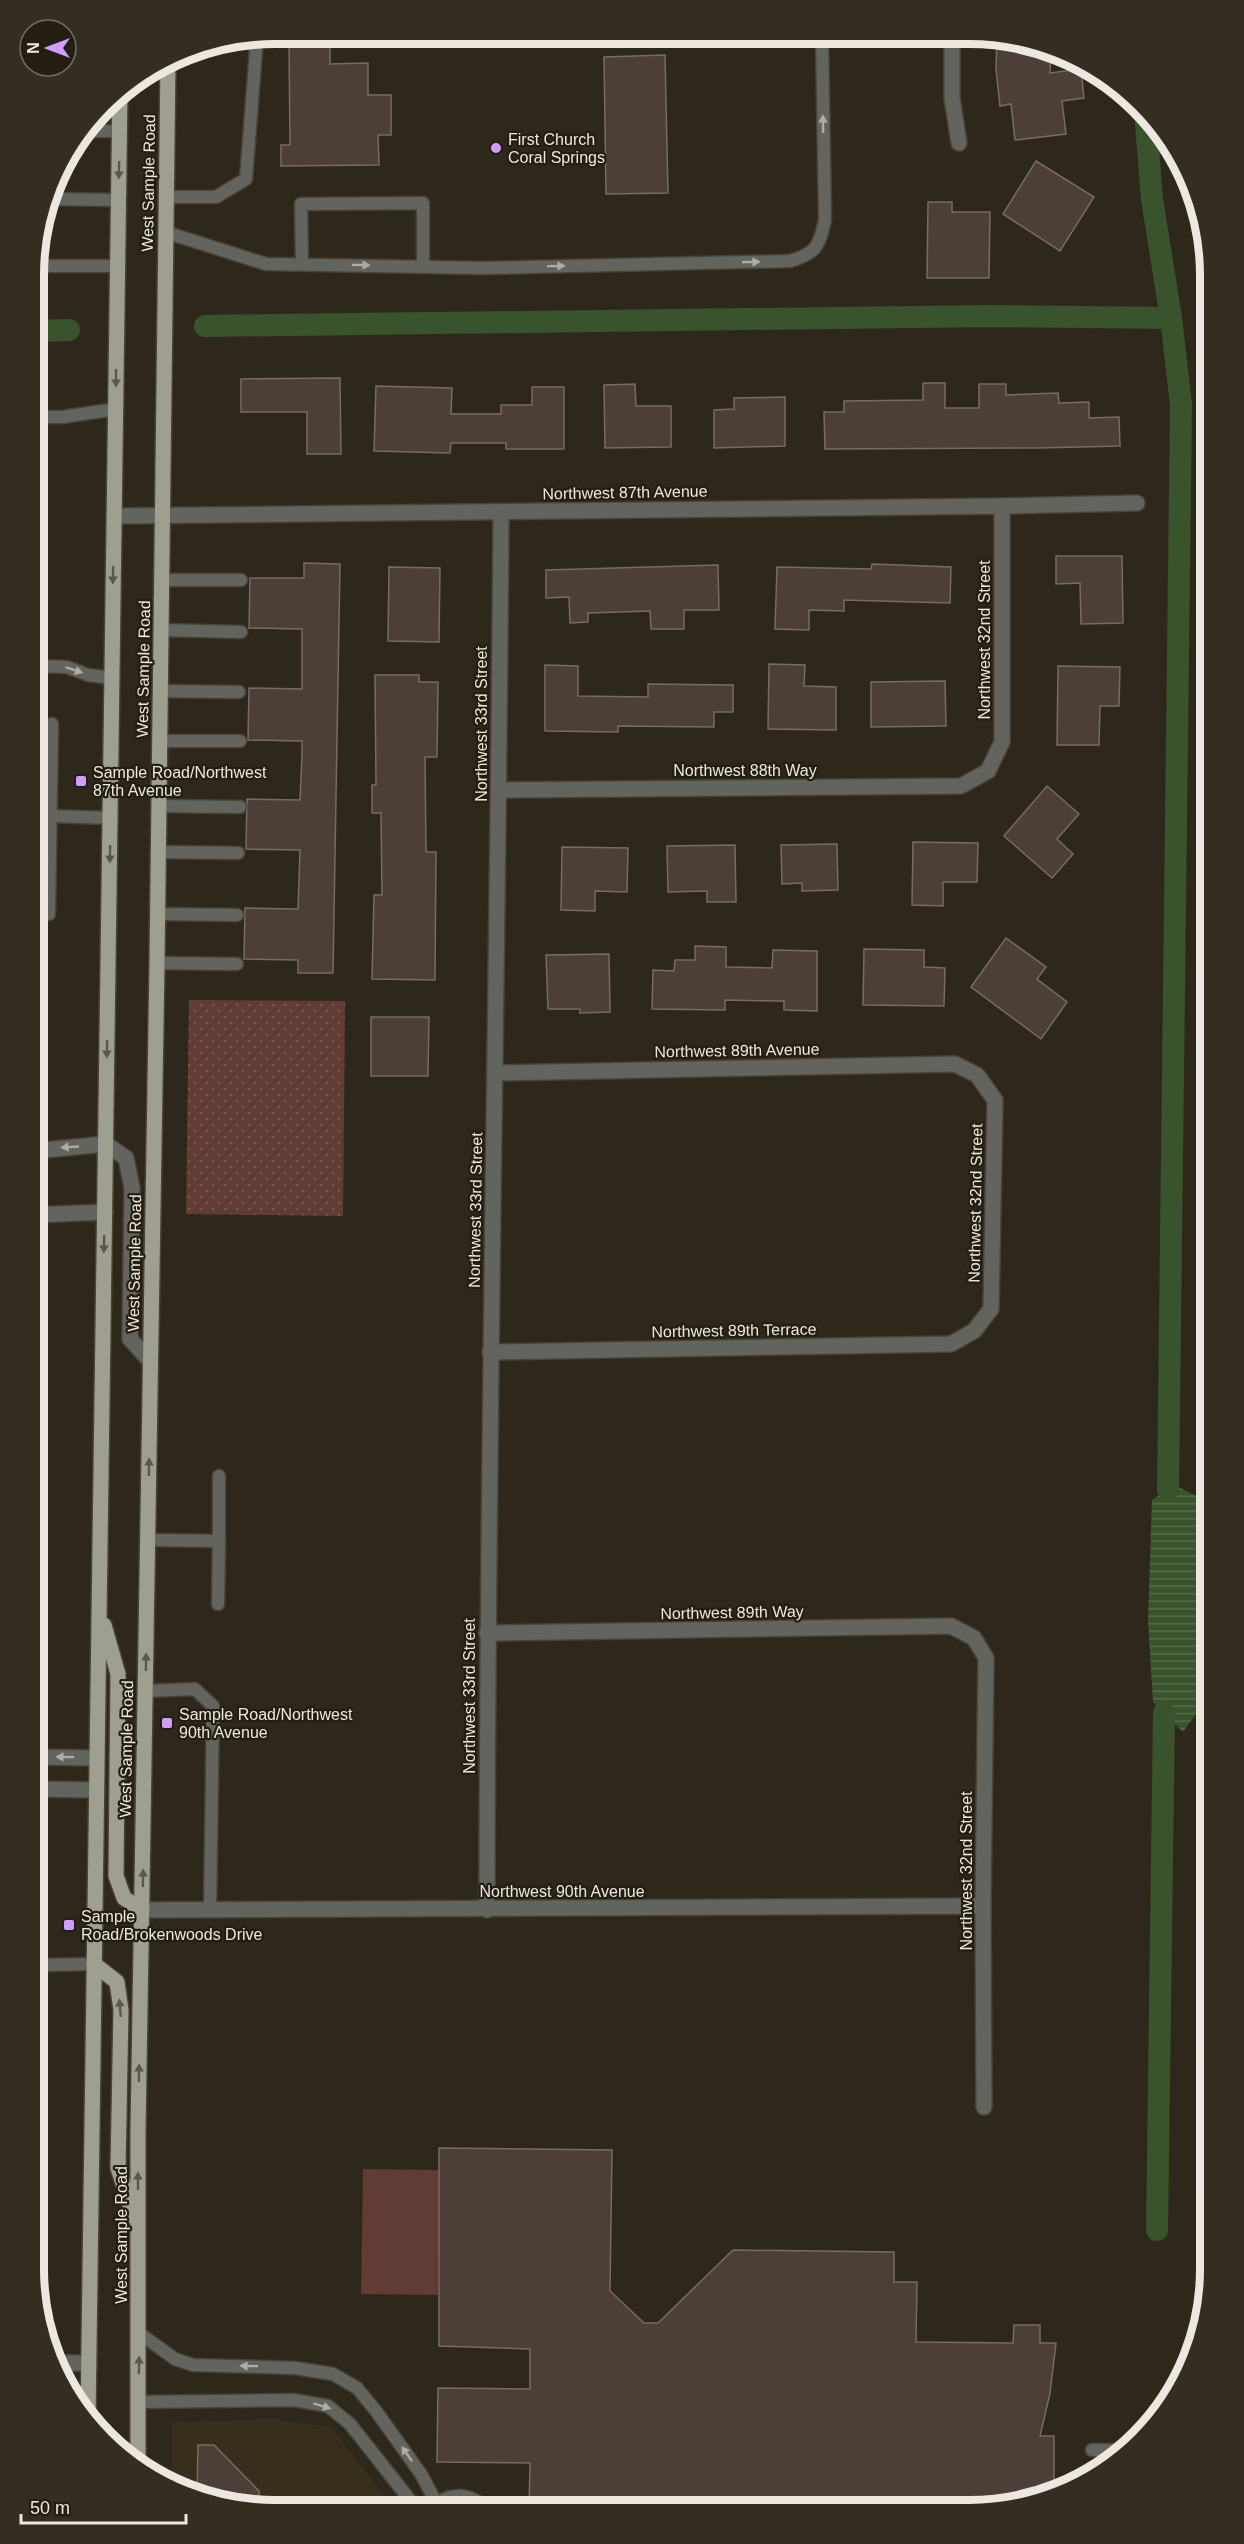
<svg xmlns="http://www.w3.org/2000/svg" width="1244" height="2544" viewBox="0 0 1244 2544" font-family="Arial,sans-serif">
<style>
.built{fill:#372e1c}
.grass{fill:url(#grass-dots)}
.pitch{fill:#613b35}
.water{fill:url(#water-rules)}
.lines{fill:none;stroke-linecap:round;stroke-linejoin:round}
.canal{stroke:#39542d;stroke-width:22}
.building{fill:#4c3f37;stroke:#796b62;stroke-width:1.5}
.service-casing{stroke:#494337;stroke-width:15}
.minor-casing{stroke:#494337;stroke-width:18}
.primary-casing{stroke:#494337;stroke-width:18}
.service{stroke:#63645d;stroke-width:12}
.minor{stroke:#63645d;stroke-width:15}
.primary{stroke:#9e9f91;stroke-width:15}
.oneway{fill:#aeada5}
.oneway2{fill:#5b584b}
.poi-dot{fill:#d09dff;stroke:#241e12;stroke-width:2}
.labels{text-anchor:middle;stroke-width:4.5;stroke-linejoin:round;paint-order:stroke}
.poi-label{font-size:16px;fill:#ece8e0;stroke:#241e12;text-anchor:start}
.street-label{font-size:16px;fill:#ece8e0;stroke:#241e12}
.rim{fill:none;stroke:#ece8e0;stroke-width:8}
</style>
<defs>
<pattern id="grass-dots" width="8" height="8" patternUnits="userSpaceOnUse" patternTransform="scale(1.5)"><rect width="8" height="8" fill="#613b35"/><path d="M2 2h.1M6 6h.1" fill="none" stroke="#785752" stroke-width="1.8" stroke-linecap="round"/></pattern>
<pattern id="water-rules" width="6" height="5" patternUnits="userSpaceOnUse" patternTransform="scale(1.5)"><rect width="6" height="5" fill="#39542d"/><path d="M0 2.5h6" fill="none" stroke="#566d4b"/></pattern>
</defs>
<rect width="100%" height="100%" fill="#2e281c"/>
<path class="built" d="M274,2419L331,2427L395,2509H243L171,2487L172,2422Z"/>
<path class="grass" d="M189,1000L345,1001L343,1216L186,1214Z"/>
<path class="pitch" d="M363,2169L439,2170L438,2295L361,2294Z"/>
<path class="water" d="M1174,1485L1211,1503V1693L1183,1732L1153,1702L1148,1620L1152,1500Z"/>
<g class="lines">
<g class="canal">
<path d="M1145,111L1152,199L1171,318L1181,405L1168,1490"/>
<path d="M205,326L989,316L1171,318"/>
<path d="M35,331L69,330"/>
<path d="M1157,2230L1164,1713"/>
</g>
</g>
<g class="building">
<path d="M997,37L1016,38L1051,49L1050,73L1081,69L1084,98L1062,101L1066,134L1015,140L1011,104L1000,106L996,69Z"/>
<path d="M330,45V64L368,63V95H391V135H378L379,165L281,166V145H290L289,46Z"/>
<path d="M665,55L668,193L606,194L604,57Z"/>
<path d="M1036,161L1094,197L1060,251L1003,214Z"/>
<path d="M928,202H952V212H990L989,278H927Z"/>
<path d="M340,378L341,454H307V412H241V379Z"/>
<path d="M923,383H945V408H979V384H1006V395L1058,393L1059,403L1089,402V418L1119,417L1120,446L1038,448L825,449L824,412H844V401L923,400Z"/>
<path d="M635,384L636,406H671V447L605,448L604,385Z"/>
<path d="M376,386L452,388L451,414H501V405H532V387H564V449H506V443H451L450,453L374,451Z"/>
<path d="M785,397V446L714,448V410L734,409V398Z"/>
<path d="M1056,556H1122L1123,623L1081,624L1080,583L1056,584Z"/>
<path d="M304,563L340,564L333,973H298V960L244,959L245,908L298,909L300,850L246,849L247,799L300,800L302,754V741L248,740L249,688L302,689V629L249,628L250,578H304Z"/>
<path d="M872,564L951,567L950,603L844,600V611L809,610V630L775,629L777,567L871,569Z"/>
<path d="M718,565L719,610H684V629H651L650,611L588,613V622L570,623L569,597L546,598V570Z"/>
<path d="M389,567L440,568L439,642L388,641Z"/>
<path d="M769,664L805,665L804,686L836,687V730L768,729Z"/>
<path d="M545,665L578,666V696L648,697V684L733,685V712H714V727L618,726V732L545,731Z"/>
<path d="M1058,666L1120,667L1119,706H1100L1099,745H1057Z"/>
<path d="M375,675H419V682H438L437,757H425L426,852H436L435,980L372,979L374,895H382L381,813H372V785H376Z"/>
<path d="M945,681L946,726L871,727V682Z"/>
<path d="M1047,786L1079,814L1057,839L1073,854L1052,878L1004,836Z"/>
<path d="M913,842L978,843L977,882H943V906L912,905Z"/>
<path d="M837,844L838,890L802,891V883L782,884L781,845Z"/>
<path d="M735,845L736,902H707V891L668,892L667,846Z"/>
<path d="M562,847L628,848L627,892L595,891V911L561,910Z"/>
<path d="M1006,938L1046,967L1037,979L1067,1002L1041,1039L971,987Z"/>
<path d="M695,946L726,947V967L772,968L773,950L817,951V1011L784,1010V1001L725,1000V1010L652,1009L653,970L674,971L675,960H695Z"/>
<path d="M864,949L924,950V967L945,968L944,1006L863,1005Z"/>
<path d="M609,954L610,1012L580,1013V1009H548L546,955Z"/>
<path d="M371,1017H429L428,1076H371Z"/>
<path d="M439,2148L612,2150L610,2291L644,2323H658L733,2250L894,2252V2282H917L916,2342L1013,2343L1014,2325H1040V2343H1056L1050,2393L1040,2436H1054V2495L1047,2498L969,2511L529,2510L530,2463L437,2462L438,2388L530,2389V2349L439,2346Z"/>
<path d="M198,2445H214L259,2491V2509H243L197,2495Z"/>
</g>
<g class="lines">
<defs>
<g id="service">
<path d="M265,35L305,34"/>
<path d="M86,131H119"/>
<path d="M166,197H216L246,179L256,50L251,38"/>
<path d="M48,199L118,200"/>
<path d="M165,232L266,264L483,268L790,261C817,253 819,246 825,220L822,36"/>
<path d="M302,264L301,204L423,203V267"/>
<path d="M40,266H118"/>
<path d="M35,417H62L116,409"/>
<path d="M162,580H241"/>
<path d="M161,630L241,632"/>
<path d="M35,666L67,667L88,675L112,678"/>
<path d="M160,691L239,692"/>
<path d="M160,741H240"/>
<path d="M159,806L240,807"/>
<path d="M51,816L110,818"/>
<path d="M158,852L238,853"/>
<path d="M49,914L52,724"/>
<path d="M157,914L237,915"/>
<path d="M157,963L237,964"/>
<path d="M148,1540L219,1541V1476"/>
<path d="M218,1604L219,1541"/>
<path d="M145,1691L195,1689L213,1706L210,1910"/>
<path d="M33,1967L45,1965L94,1964"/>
<path d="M139,2333L175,2359L193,2365L295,2368L333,2374L357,2388L376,2411L421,2474L437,2504"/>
<path d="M138,2402L294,2400L328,2406L350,2424L417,2509"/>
<path d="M1092,2450H1125"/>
<path d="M433,2509C447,2491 472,2492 487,2510"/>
</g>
<g id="minor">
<path d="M952,37V98L959,143"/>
<path d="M114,516L1002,506L1137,503"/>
<path d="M499,790L961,786L988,771L1002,742V506"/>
<path d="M34,1151L106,1144L126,1158L132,1188L130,1339L150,1361"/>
<path d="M34,1215L105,1212"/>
<path d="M490,1352L951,1344L974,1331L991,1309L995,1100L977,1075L955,1064L496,1073"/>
<path d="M487,1633L951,1626L974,1638L986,1658L983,1906L984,2107"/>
<path d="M34,1757L97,1758"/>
<path d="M33,1789L96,1790"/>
<path d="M142,1910L983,1906"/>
<path d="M487,1910C487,1443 498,978 501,512"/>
<path d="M1209,2292L1210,2204"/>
<path d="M54,2363H89"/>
<path d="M74,2403L88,2404"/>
</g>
<g id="primary">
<path d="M104,1625L118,1674L116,1876L124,1898L142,1910"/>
<path d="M94,1964L117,1982L121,2010L118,2168L134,2217"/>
<path d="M88,2420L120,90"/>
<path d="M138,2466V2131L157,963L168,60"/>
</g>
</defs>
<use href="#service" class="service-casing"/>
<use href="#minor" class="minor-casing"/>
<use href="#primary" class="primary-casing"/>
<use href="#service" class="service"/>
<use href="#minor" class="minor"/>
<use href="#primary" class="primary"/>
</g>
<defs><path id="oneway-solid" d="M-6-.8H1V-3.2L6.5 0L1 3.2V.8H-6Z" transform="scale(1.5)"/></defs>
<g class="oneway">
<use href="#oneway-solid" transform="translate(823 124) rotate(-91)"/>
<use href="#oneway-solid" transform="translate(751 262) rotate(-1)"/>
<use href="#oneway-solid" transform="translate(361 265) rotate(1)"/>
<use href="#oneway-solid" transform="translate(556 266) rotate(-1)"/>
<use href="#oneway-solid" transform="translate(74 670) rotate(18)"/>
<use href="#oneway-solid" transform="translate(70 1147) rotate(177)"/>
<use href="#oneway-solid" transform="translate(65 1757) rotate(-179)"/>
<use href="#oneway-solid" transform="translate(249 2366) rotate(-179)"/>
<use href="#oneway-solid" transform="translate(322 2406) rotate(17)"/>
<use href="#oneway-solid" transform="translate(407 2454) rotate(-125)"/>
</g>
<g class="oneway2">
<use href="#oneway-solid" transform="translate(119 170) rotate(91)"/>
<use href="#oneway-solid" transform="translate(116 378) rotate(90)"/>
<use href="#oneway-solid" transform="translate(113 575) rotate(91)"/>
<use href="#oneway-solid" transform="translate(110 854) rotate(91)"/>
<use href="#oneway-solid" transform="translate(107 1049) rotate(91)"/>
<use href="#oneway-solid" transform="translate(104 1244) rotate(91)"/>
<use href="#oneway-solid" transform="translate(149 1467) rotate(-89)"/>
<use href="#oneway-solid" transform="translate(146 1662) rotate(-89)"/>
<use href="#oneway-solid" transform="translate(143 1878) rotate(-89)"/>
<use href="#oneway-solid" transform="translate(120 2008) rotate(-95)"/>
<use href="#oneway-solid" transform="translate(139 2073) rotate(-89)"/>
<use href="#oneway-solid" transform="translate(138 2181) rotate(-90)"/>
<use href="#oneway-solid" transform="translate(139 2365) rotate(-89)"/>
</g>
<g class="poi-dot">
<circle cx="496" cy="148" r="6"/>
<rect x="75" y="775" width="12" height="12" rx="3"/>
<rect x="161" y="1717" width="12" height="12" rx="3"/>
<rect x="63" y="1919" width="12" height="12" rx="3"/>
</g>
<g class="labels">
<g class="poi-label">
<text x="508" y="145">First Church<tspan x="508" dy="18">Coral Springs</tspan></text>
<text x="93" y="778">Sample Road/Northwest<tspan x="93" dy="18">87th Avenue</tspan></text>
<text x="179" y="1720">Sample Road/Northwest<tspan x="179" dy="18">90th Avenue</tspan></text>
<text x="81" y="1922">Sample<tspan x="81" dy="18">Road/Brokenwoods Drive</tspan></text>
</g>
<g class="street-label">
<text transform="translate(148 183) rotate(-89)" y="6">West Sample Road</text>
<text transform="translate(625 492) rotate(-1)" y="6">Northwest 87th Avenue</text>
<text transform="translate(984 640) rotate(-90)" y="6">Northwest 32nd Street</text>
<text transform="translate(143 669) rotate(-89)" y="6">West Sample Road</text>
<text transform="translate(481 724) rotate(-90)" y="6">Northwest 33rd Street</text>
<text x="745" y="776">Northwest 88th Way</text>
<text transform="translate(737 1050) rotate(-1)" y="6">Northwest 89th Avenue</text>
<text transform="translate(975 1203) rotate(-89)" y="6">Northwest 32nd Street</text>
<text transform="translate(475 1210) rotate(-89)" y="6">Northwest 33rd Street</text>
<text transform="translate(134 1263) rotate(-89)" y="6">West Sample Road</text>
<text transform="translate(734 1330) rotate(-1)" y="6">Northwest 89th Terrace</text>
<text transform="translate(732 1612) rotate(-1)" y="6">Northwest 89th Way</text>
<text transform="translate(469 1696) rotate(-90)" y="6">Northwest 33rd Street</text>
<text transform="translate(126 1749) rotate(-89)" y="6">West Sample Road</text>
<text transform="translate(966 1871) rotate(-90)" y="6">Northwest 32nd Street</text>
<text x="562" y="1897">Northwest 90th Avenue</text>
<text transform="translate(121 2235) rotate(-90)" y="6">West Sample Road</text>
</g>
</g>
<path d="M0 0H1244V2544H0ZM275 44H969A231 231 0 0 1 1200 275V2269A231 231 0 0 1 969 2500H275A231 231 0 0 1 44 2269V275A231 231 0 0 1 275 44Z" fill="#342e22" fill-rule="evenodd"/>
<path class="rim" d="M275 44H969A231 231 0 0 1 1200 275V2269A231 231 0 0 1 969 2500H275A231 231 0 0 1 44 2269V275A231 231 0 0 1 275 44Z"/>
<g transform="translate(48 48) rotate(270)"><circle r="28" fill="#241e12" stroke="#746f64" stroke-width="1.5"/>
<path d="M0-4.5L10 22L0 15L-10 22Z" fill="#d09dff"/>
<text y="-9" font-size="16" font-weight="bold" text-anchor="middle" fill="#ece8e0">N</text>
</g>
<path d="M21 2514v9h165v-9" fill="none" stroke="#ece8e0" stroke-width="3"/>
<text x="30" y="2514" font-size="18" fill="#ece8e0" stroke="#241e12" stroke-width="4.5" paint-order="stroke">50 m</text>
</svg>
